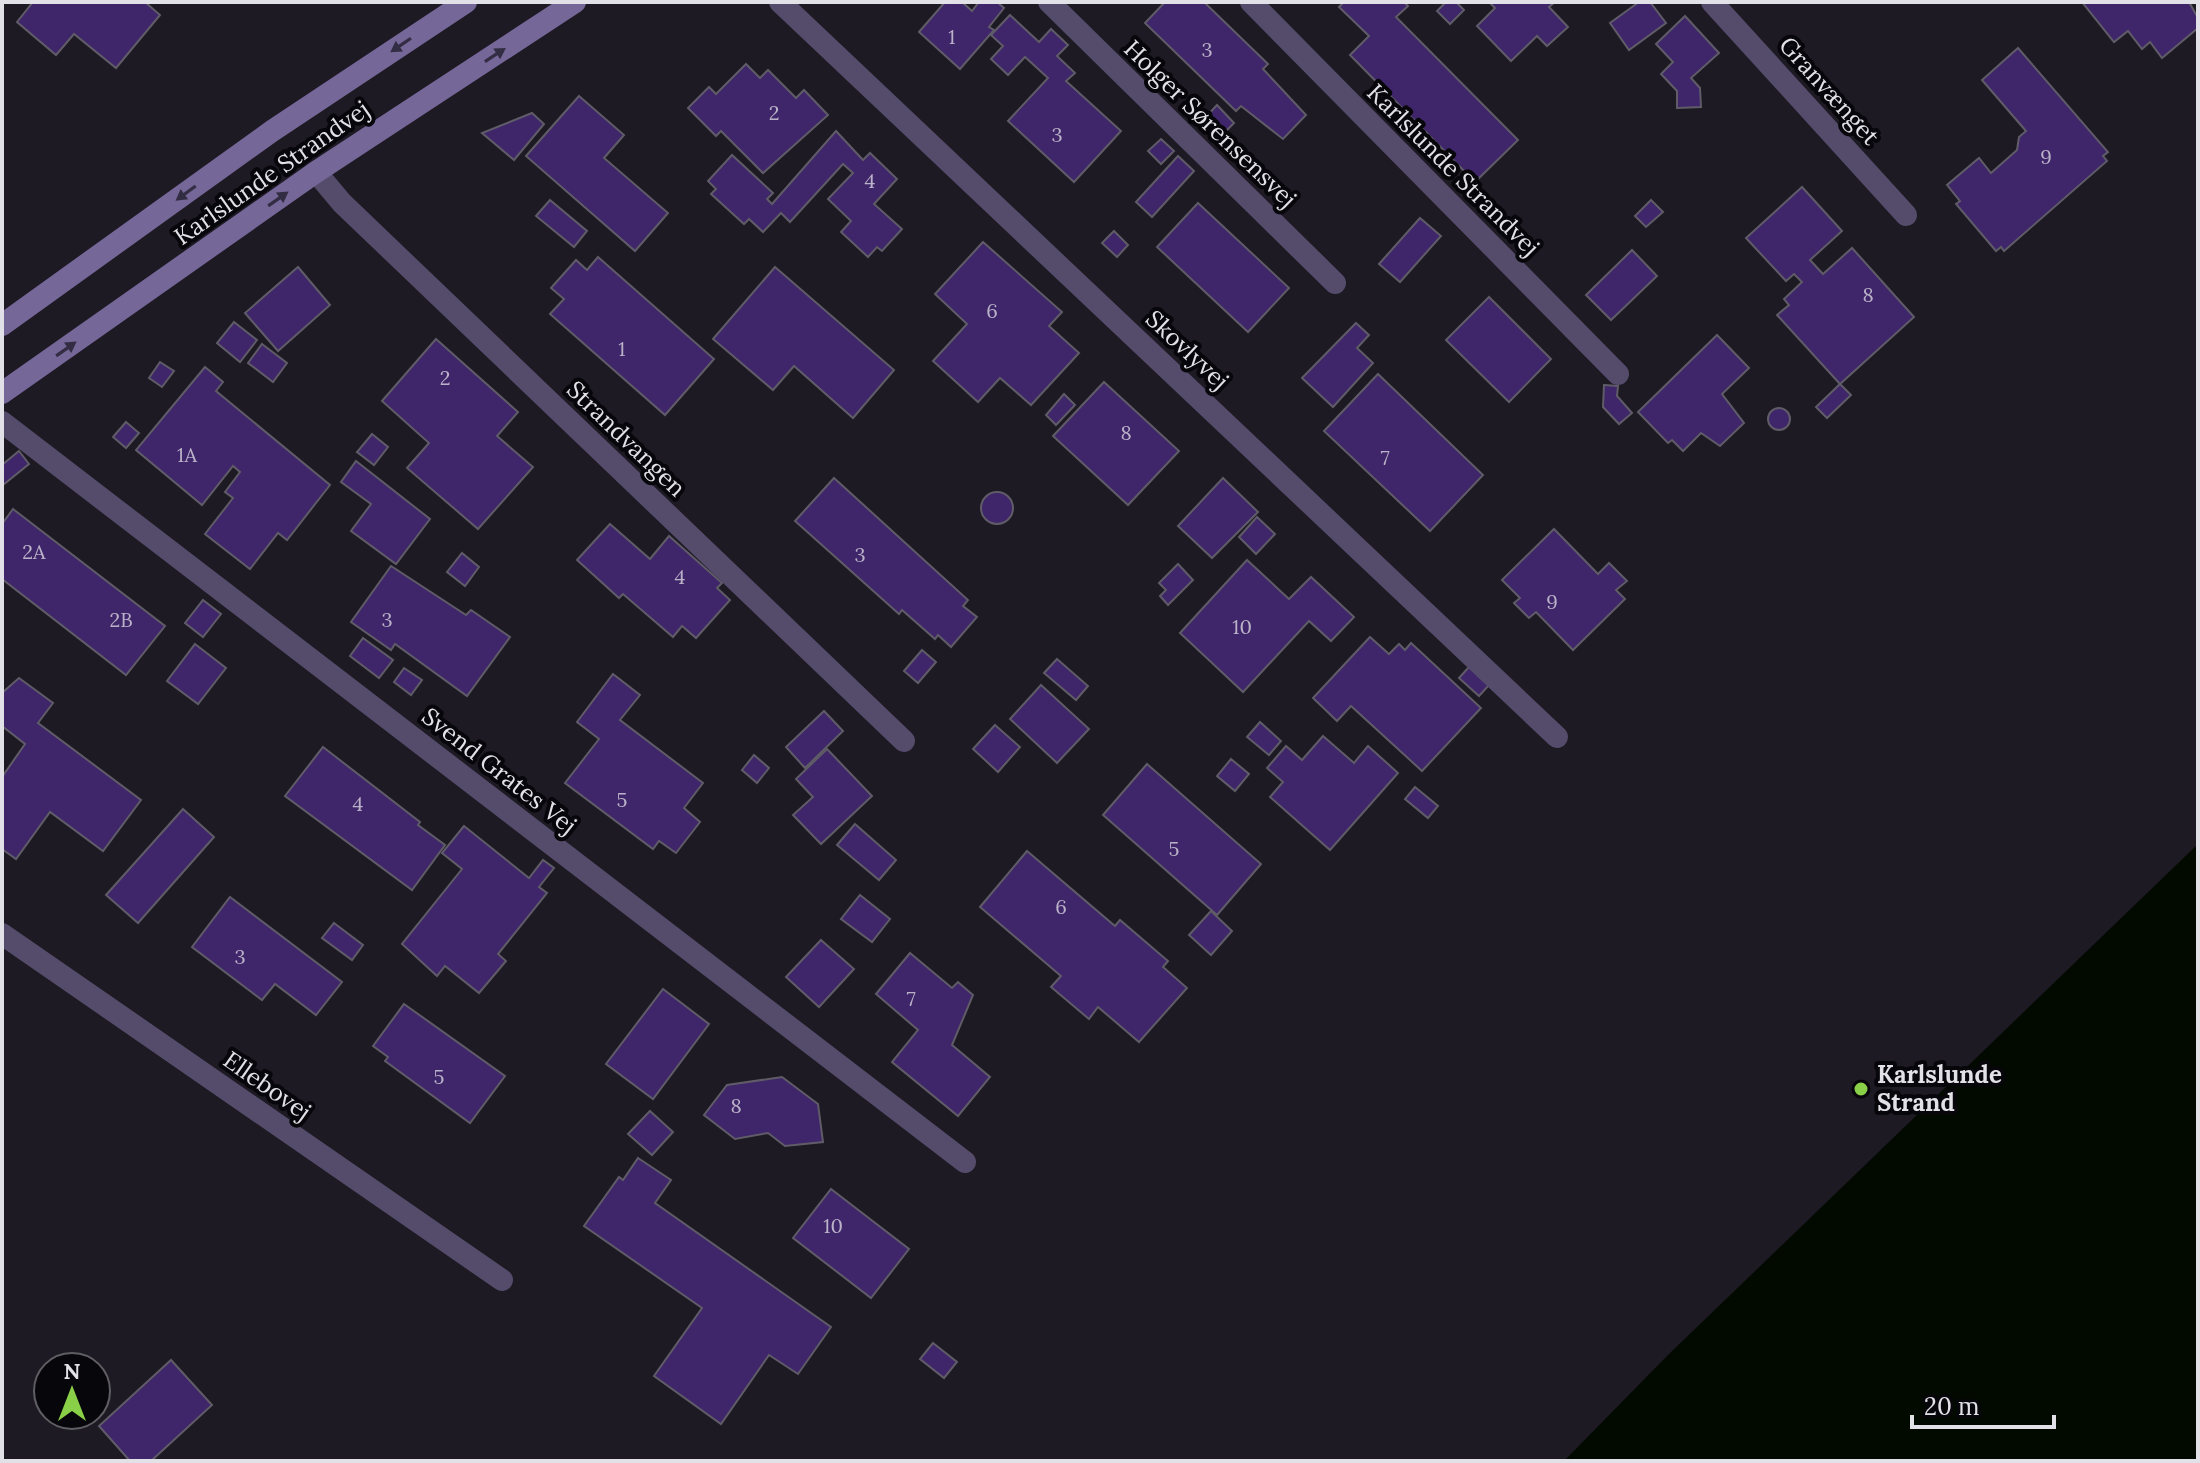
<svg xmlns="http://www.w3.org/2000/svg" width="2200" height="1463" viewBox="0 0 2200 1463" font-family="Lora,serif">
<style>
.water{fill:#020a00}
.building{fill:#3f2569;stroke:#5f5c68;stroke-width:2}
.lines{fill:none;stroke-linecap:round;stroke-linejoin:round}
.minor{stroke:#554c6b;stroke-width:22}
.secondary{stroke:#766799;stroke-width:22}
.oneway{fill:#332d43}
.poi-dot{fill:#89cf48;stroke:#07060a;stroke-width:3}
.labels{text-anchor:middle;stroke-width:8;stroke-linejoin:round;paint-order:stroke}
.number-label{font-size:20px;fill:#bab2c8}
.street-label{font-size:24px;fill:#e3e1e8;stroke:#07060a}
.poi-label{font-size:24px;font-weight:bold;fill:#e3e1e8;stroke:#07060a;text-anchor:start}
</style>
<rect width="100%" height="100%" fill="#1d1a24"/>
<path class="water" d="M2198,844V1461H1564L1668,1355Z"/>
<g class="building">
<path d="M33,2H145L160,15L116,68L74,34L56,55L17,22Z"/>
<path d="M945,2H962L972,11L979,2H997L1004,8L989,27L994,30L960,69L919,32Z"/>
<path d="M1165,2H1204L1268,64L1263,69L1306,115L1283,139L1241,106L1236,111L1145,23Z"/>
<path d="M1344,2H1404L1408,6L1396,17L1518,140L1475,182L1350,55L1369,36L1339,7Z"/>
<path d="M1446,2H1456L1464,10L1450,24L1437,11Z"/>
<path d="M1489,2H1555L1549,7L1568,27L1547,46L1537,36L1511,61L1477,26L1495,8Z"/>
<path d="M1639,2H1650L1666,23L1629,50L1610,23Z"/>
<path d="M2082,2H2189L2198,18V28L2162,58L2150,42L2142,49L2128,31L2114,42Z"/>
<path d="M1010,15L1039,42L1051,29L1068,45L1057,56L1075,73L1066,81L1121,131L1074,182L1008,121L1048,78L1025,57L1008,75L991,59L1003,46L991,35Z"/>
<path d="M1685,16L1719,53L1691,78L1700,88L1701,107L1677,108V91L1661,74L1673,62L1656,44Z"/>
<path d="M2018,48L2108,152L2103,156L2107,161L2004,251L2001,247L1996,251L1956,204L1960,201L1947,185L1979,158L1991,173L2017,150L2019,137L2026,131L1982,80Z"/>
<path d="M746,64L760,78L768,70L796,98L804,90L828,115L763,173L721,131L716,136L688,108L709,87L716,94Z"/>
<path d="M579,96L624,135L604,158L668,213L635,251L526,156Z"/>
<path d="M1217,105L1234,123L1221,136L1204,119Z"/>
<path d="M532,113L544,124L514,160L482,133Z"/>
<path d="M836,131L863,160L870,153L897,179L874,204L902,229L882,251L877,247L868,257L841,232L851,221L828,199L853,173L843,164L790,222L781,213L763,232L749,219L744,224L711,194L716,189L708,181L732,155L773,193L767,199L772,204Z"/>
<path d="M1161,139L1174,151L1161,164L1148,151Z"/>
<path d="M1178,156L1194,171L1152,217L1136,202Z"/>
<path d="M1802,187L1842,231L1810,260L1823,274L1852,248L1914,317L1840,384L1777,315L1789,305L1784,299L1802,282L1794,274L1786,281L1746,238Z"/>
<path d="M550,200L587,231L574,247L536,216Z"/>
<path d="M1651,200L1663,212L1646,227L1635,216Z"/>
<path d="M1198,203L1289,288L1248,332L1157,247Z"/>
<path d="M1420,218L1441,236L1400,282L1379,264Z"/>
<path d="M1114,231L1128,245L1117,257L1102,243Z"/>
<path d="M983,242L1062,312L1049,326L1079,353L1031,405L1000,378L978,402L933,361L967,324L935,294Z"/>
<path d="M1632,250L1657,276L1611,320L1586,295Z"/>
<path d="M598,257L714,359L665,415L550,314L564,299L551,288L576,260L587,270Z"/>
<path d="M298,267L330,305L278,351L245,313Z"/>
<path d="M775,267L894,370L853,418L794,366L773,390L713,339Z"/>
<path d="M1489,297L1551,359L1509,402L1446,340Z"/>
<path d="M234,322L257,340L240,362L217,343Z"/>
<path d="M1356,323L1369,335L1357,348L1373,363L1333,407L1302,378Z"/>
<path d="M1717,335L1749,368L1722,394L1744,423L1720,446L1701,433L1683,451L1672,440L1668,443L1638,412Z"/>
<path d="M436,339L518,412L497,436L533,467L478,529L407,468L429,443L382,401Z"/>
<path d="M262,344L287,363L273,382L248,363Z"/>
<path d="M160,362L174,371L162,387L149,378Z"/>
<path d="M205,367L223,382L216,391L330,485L287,540L278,533L250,569L205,534L233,498L225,492L240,472L233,466L202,505L136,450Z"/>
<path d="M1378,374L1483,475L1430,531L1324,431Z"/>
<path d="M1104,382L1179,451L1128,505L1053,436Z"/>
<path d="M1840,384L1851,395L1827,418L1816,407Z"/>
<path d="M1604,385L1618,386L1617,396L1632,413L1619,424L1603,407Z"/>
<path d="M1064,394L1075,405L1056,425L1046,415Z"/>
<circle cx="1779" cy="419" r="11"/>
<path d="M126,422L139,433L126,448L113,437Z"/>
<path d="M372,434L388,447L374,465L357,452Z"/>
<path d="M19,451L29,464L3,485L2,465Z"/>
<path d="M356,461L430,519L396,564L351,531L371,504L341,482Z"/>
<path d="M834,478L968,600L963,606L977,617L951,647L938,635L935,639L902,610L899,614L795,521Z"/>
<path d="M1223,478L1258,512L1212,558L1178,526Z"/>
<circle cx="997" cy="508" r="16"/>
<path d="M13,509L165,626L126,675L2,579V524Z"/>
<path d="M1257,517L1275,534L1256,554L1239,537Z"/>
<path d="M610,524L650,559L669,536L722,583L717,588L730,600L696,638L682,626L673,637L623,594L619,598L577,560Z"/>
<path d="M1554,529L1598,574L1609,563L1627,581L1616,590L1625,599L1573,650L1536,612L1529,618L1514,603L1520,598L1502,580Z"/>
<path d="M462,553L479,567L465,586L447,572Z"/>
<path d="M1247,560L1289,599L1311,577L1354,617L1331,641L1309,621L1243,692L1180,633Z"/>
<path d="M1178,564L1193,580L1168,605L1160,596L1166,590L1159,583Z"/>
<path d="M391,566L466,615L471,610L510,637L467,696L395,644L391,650L351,622Z"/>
<path d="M203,600L221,614L203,637L185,623Z"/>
<path d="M1370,637L1389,654L1399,644L1405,650L1411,643L1481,708L1422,771L1351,706L1337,721L1313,698Z"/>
<path d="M363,638L393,660L379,678L350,656Z"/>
<path d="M195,644L226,668L198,704L167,681Z"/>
<path d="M922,650L936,662L918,683L904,671Z"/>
<path d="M1057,659L1088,686L1076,700L1044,673Z"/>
<path d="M1469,667L1489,685L1479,696L1459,678Z"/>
<path d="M404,668L422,680L411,695L394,682Z"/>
<path d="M613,674L640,695L620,720L703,783L684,808L700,822L676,853L659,841L653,849L565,783L599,739L577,722Z"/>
<path d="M19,678L53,703L38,723L141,800L103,851L50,812L16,859L2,849V777L25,744L2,726V693Z"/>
<path d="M1041,685L1089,729L1057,763L1010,719Z"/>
<path d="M824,711L843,731L805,768L786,747Z"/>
<path d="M1260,722L1281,741L1269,755L1247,737Z"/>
<path d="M995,725L1020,747L998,772L973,749Z"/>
<path d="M1323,736L1354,763L1368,746L1398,773L1330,850L1270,797L1283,782L1267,768L1286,746L1302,760Z"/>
<path d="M323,747L420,822L418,825L445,845L412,890L285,796Z"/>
<path d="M827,749L872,796L821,844L793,815L813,797L796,779Z"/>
<path d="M754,755L769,768L757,783L742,770Z"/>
<path d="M1231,759L1249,774L1235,791L1217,776Z"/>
<path d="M1147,764L1261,864L1217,915L1103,815Z"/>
<path d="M1415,787L1438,806L1428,818L1405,799Z"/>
<path d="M183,809L214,837L138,923L106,895Z"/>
<path d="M855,824L896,860L879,880L837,845Z"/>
<path d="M464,826L529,878L543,860L554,868L539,887L547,893L498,954L506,961L479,993L445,966L437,976L402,944L462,869L442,853Z"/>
<path d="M1027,851L1115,926L1120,920L1168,961L1163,967L1187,988L1139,1042L1098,1007L1089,1019L1051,987L1061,976L980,907Z"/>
<path d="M860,895L890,919L872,942L841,919Z"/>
<path d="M230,897L342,982L316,1015L275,984L262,1000L192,947Z"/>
<path d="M1211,911L1232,931L1211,955L1189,935Z"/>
<path d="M334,923L363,945L352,960L322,938Z"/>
<path d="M821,940L854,969L819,1007L786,977Z"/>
<path d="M910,953L952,988L958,982L973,995L952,1045L990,1077L958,1116L892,1062L918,1030L876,994Z"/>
<path d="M663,989L709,1024L653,1099L606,1064Z"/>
<path d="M404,1004L505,1076L470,1123L385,1061L388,1057L373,1046Z"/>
<path d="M782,1077L818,1104L823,1142L785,1146L768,1133L735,1139L704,1115L727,1085Z"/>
<path d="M650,1111L673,1132L652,1155L628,1134Z"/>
<path d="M638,1158L671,1180L655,1203L831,1327L798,1374L769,1355L721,1424L654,1376L702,1308L584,1226L619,1177L623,1180Z"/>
<path d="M831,1189L909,1249L871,1298L793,1238Z"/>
<path d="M933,1343L957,1362L944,1378L920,1359Z"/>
<path d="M171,1360L212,1405L151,1461H130L99,1426Z"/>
</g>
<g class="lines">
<g class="minor">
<path d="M780,2L1557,737"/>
<path d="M1049,2L1335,283"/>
<path d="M1251,2L1618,374"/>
<path d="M1712,2L1906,215"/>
<path d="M316,172L342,203L904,741"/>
<path d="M2,422L965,1162"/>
<path d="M2,934L502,1280"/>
</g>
<g class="secondary">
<path d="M2,325L272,131L466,2"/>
<path d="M2,393L316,172L575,2"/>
</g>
</g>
<defs><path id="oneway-solid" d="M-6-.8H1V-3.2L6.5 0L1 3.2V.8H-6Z" transform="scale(2)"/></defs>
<g class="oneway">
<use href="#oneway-solid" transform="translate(401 45) rotate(146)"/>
<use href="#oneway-solid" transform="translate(495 55) rotate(-33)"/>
<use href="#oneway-solid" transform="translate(186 193) rotate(144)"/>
<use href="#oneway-solid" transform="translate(278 199) rotate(-35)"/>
<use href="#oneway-solid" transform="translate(66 349) rotate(-35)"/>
</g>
<circle class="poi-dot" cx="1861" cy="1089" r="8"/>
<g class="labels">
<g class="number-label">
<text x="952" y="44">1</text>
<text x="1207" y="57">3</text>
<text x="774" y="120">2</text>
<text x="1057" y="142">3</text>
<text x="2046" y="164">9</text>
<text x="870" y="188">4</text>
<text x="1868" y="302">8</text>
<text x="992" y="318">6</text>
<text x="622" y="356">1</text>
<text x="445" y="385">2</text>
<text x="1126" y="440">8</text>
<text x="187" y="462">1A</text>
<text x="1385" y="465">7</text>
<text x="34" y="559">2A</text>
<text x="860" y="562">3</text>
<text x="680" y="584">4</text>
<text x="1552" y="609">9</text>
<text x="121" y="627">2B</text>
<text x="387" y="627">3</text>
<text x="1242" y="634">10</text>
<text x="622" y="807">5</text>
<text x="358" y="811">4</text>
<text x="1174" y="856">5</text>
<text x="1061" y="914">6</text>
<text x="240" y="964">3</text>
<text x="911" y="1006">7</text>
<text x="439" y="1084">5</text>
<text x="736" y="1113">8</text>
<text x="833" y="1233">10</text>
</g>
<g class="street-label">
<text transform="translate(1829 91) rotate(48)" y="8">Granvænget</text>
<text transform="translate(1210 124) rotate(44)" y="8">Holger Sørensensvej</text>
<text transform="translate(1453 170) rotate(45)" y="8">Karlslunde Strandvej</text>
<text transform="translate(272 173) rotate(-35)" y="8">Karlslunde Strandvej</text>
<text transform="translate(1187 350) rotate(43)" y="8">Skovlyvej</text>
<text transform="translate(626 439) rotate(44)" y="8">Strandvangen</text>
<text transform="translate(499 771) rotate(38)" y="8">Svend Grates Vej</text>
<text transform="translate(267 1086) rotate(35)" y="8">Ellebovej</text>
</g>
<g class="poi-label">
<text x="1877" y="1083">Karlslunde<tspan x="1877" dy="28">Strand</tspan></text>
</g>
</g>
<rect width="2200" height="1463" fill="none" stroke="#e3e1e8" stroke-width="8"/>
<g transform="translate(72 1391)"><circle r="38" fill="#07060a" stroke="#5f5e63" stroke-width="2"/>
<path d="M0-6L14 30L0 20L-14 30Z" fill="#89cf48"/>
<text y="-12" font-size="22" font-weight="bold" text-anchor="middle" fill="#e3e1e8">N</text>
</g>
<path d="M1912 1415v12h142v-12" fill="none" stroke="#e3e1e8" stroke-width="4"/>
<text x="1924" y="1415" font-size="24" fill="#e3e1e8" stroke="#07060a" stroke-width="6" paint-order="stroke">20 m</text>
</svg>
